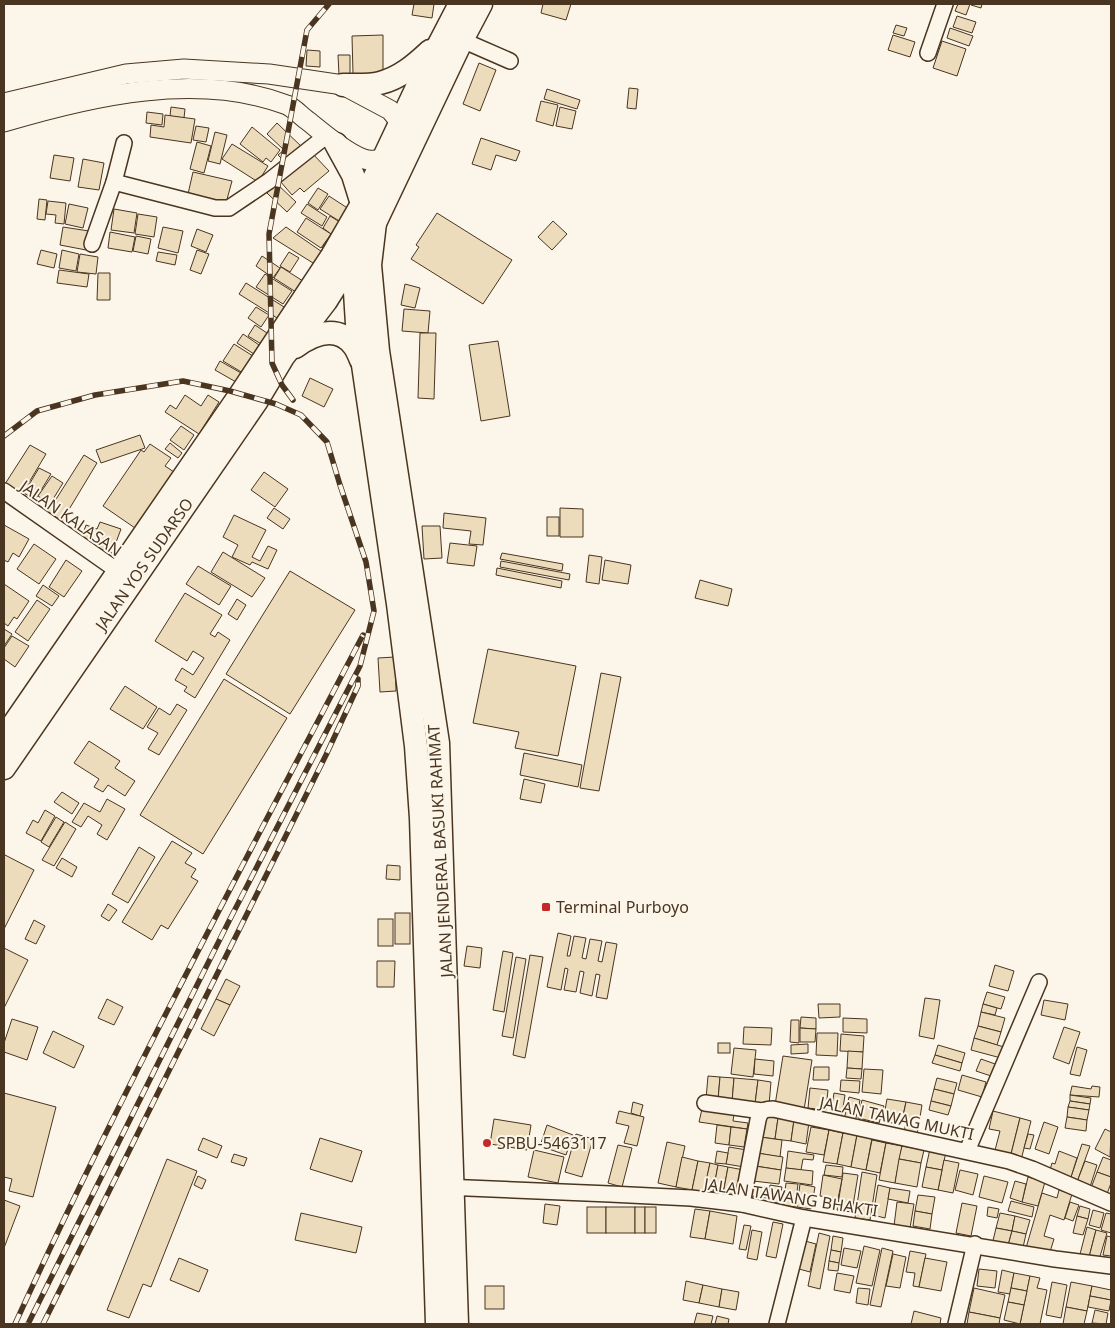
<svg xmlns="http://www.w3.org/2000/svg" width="1115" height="1328" viewBox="0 0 1115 1328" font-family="'Noto Sans',sans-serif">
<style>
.building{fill:#ecdcbc;stroke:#4a3520}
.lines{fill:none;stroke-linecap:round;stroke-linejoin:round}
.minor-casing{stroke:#4a3520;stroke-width:18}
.major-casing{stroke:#4a3520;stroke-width:21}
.highway-casing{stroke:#4a3520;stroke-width:25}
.minor{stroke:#fbf6e9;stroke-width:15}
.major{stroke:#fbf6e9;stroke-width:19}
.highway{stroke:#fbf6e9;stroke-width:22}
.rail-casing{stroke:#4a3520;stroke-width:5.5}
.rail{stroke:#fbf6e9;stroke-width:4;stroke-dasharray:11;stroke-linecap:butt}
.poi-dot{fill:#c62828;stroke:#fbf6e9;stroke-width:2}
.labels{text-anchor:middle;stroke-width:4;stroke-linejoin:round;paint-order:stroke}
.street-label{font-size:16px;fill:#4a3520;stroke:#fbf6e9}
.poi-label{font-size:16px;fill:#4a3520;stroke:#fbf6e9;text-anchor:start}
</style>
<rect width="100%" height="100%" fill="#fbf6e9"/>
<g class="building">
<path d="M414,4H434L432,18L412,15Z"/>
<path d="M543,4H571L566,20L541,13Z"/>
<path d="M958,4H970L966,15L955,11Z"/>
<path d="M971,4H982L981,8L971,5Z"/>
<path d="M957,16L976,22L972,33L953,27Z"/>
<path d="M896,25L907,28L904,36L893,33Z"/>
<path d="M950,28L973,36L969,46L947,38Z"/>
<path d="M383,35V73L353,74L352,36Z"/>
<path d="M893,35L915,42L910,57L888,50Z"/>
<path d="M942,41L966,49L957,76L933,68Z"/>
<path d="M307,50L320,51V67L306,66Z"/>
<path d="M338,55H350V74L339,75Z"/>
<path d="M479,63L496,70L480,111L463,104Z"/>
<path d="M629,88L638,89L636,109L627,108Z"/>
<path d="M547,89L580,100L577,109L544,99Z"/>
<path d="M541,101L558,105L553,126L536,121Z"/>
<path d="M171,107L185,109L184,118L170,116Z"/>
<path d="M560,107L576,111L572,129L556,126Z"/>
<path d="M147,112L163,114L162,125L146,123Z"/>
<path d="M165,115L195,119L191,143L150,137L151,125L164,127Z"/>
<path d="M277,123L303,148L287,164L278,155L284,150L267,134Z"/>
<path d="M196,126L209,128L206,142L193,140Z"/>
<path d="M252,127L280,150L271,162L266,158L263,162L240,144Z"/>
<path d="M215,132L227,135L220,164L208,161Z"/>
<path d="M481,138L520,151L516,161L496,155L491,170L472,164Z"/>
<path d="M197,142L211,146L204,173L190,169Z"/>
<path d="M232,144L268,166L258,182L222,159Z"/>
<path d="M312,153L329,171L304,192L300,188L292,195L280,181Z"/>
<path d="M54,155L74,158L70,181L50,178Z"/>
<path d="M83,159L104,163L99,190L78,187Z"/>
<path d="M193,172L232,181L226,203L188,194Z"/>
<path d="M276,183L296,202L287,212L267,193Z"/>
<path d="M318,188L328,194L318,210L308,203Z"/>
<path d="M329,196L352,211L344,224L320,209Z"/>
<path d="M39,199L47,200L45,220L37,219Z"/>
<path d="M48,201L66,203L64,224L55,223L56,215L46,214Z"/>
<path d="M69,204L88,208L83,228L65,224Z"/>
<path d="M307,204L327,217L322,226L301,213Z"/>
<path d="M114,209L137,213L134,233L111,230Z"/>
<path d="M437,213L512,260L483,304L411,259L419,247L416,245Z"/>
<path d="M138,214L157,217L154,237L135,234Z"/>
<path d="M330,216L348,227L331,253L322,248L331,234L323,228Z"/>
<path d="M306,218L331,234L321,248L297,232Z"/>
<path d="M553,221L567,234L552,250L538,237Z"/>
<path d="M63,227L89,231L86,250L60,245Z"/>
<path d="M163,227L183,231L178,253L158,248Z"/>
<path d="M286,227L328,256L321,268L273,238Z"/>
<path d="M197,229L213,235L206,252L191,246Z"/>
<path d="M110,232L135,237L132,252L108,248Z"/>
<path d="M136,236L151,239L148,254L133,251Z"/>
<path d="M41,250L57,254L54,268L37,264Z"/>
<path d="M62,250L79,254L76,271L59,268Z"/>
<path d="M197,250L209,254L201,274L190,270Z"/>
<path d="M158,252L177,255L175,265L156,261Z"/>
<path d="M289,252L299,258L290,272L280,266Z"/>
<path d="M80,254L98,257L96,274L77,272Z"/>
<path d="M262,256L280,268L273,278L256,266Z"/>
<path d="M281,267L306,283L299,294L274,278Z"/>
<path d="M59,270L89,274L87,287L57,283Z"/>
<path d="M98,273H110V300H97Z"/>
<path d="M265,274L292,291L283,304L256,287Z"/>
<path d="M246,283L292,312L285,323L239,294Z"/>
<path d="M405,284L420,288L415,308L401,305Z"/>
<path d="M256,307L269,315L261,327L248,318Z"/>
<path d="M404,309L430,311L428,333L402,331Z"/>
<path d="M255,325L270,335L263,345L248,336Z"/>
<path d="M420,333H436L434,399L418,398Z"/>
<path d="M243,334L262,347L257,356L237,343Z"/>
<path d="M498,341L510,416L481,421L469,345Z"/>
<path d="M234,344L253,356L243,373L223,361Z"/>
<path d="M220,361L241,373L236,382L215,370Z"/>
<path d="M310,378L333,389L324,407L302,396Z"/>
<path d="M185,395L201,406L208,395L219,402L199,434L165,412L170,405L176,409Z"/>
<path d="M181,426L194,435L184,450L170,440Z"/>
<path d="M140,435L145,448L101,463L96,450Z"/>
<path d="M170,443L182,453L178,458L165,449Z"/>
<path d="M150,444L171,458L165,466L174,472L135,528L103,506L141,450L144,452Z"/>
<path d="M30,445L46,454L22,494L5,484Z"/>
<path d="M84,455L97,463L62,521L48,512Z"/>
<path d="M39,468L51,474L35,500L24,493Z"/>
<path d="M264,472L288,489L275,507L251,490Z"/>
<path d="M52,476L63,483L50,504L38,496Z"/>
<path d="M274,508L290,519L283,529L267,518Z"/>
<path d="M560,508L583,509V537H560Z"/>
<path d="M444,513L486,518L483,545L469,544L471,531L443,528Z"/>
<path d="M234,515L266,530L252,557L260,561L268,546L277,550L268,569L252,562L250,565L232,557L238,545L223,537Z"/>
<rect x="547" y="517" width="12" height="19"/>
<path d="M100,522L121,529L112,553L80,542L86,525L97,529Z"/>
<path d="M4,525L29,539L19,557L13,553L8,562L4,560Z"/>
<path d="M422,526H440L442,558L424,559Z"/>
<path d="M450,543L477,546L474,566L447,563Z"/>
<path d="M34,544L56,559L39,584L17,569Z"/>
<path d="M223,552L265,578L252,597L211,572Z"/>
<path d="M502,553L563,564L562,571L500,559Z"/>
<path d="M589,555L602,557L599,584L586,582Z"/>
<path d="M66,560L82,571L64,597L49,587Z"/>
<path d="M605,560L631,565L628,584L602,580Z"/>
<path d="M501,561L570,574L569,580L500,567Z"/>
<path d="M198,566L231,586L219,605L186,584Z"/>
<path d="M497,568L562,581L561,588L496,575Z"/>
<path d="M290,571L355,610L290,714L226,674Z"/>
<path d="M700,580L732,589L728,606L695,598Z"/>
<path d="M4,584L29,601L17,619L14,617L8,626L4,623Z"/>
<path d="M43,585L59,596L52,606L36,596Z"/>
<path d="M185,593L222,615L210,634L215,637L218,632L230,640L195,698L184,691L187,687L175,680L182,668L193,675L204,658L193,651L187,661L155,641Z"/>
<path d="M237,599L246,605L237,620L228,614Z"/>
<path d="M37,600L50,609L28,641L15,632Z"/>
<path d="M4,629L12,634L4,646Z"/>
<path d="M12,636L29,646L15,667L4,659V648Z"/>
<path d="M488,649L576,666L558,756L515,748L519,732L473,723Z"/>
<path d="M395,657L396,691L380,692L378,658Z"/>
<path d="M601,673L621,677L599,791L580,788Z"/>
<path d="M224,679L287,718L203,854L140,815Z"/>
<path d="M125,686L157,707L143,729L110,709Z"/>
<path d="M177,704L187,710L159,755L148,749L158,733L147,727L159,708L170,715Z"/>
<path d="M89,741L120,761L115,768L135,781L125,796L108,785L103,792L94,787L99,779L74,763Z"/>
<path d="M524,753L582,765L578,787L520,775Z"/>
<path d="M524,779L545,784L541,803L520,799Z"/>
<path d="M62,792L79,803L72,814L54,802Z"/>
<path d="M107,799L125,809L107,840L97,834L102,825L88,816L81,827L72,822L84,803L100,812Z"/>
<path d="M45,810L55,816L41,841L26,833L33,820L38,823Z"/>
<path d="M56,817L64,822L49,847L41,842Z"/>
<path d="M65,822L76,829L54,866L42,860Z"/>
<path d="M172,841L192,853L185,863L196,869L191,877L198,881L168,929L161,925L152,940L122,922Z"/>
<path d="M139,847L155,857L128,903L112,894Z"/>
<path d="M5,855L34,870L4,929V858Z"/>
<path d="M62,858L77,867L72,877L56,868Z"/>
<path d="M387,865L400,866V880L386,879Z"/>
<path d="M108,904L117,910L109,921L101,916Z"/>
<rect x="395" y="913" width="15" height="31"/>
<rect x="378" y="919" width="15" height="27"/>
<path d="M34,920L45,926L36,944L25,939Z"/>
<path d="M558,933L571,936L567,956H570L574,936L586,938L582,958L586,959L590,939L602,941L598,961L602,962L606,942L617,944L607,999L596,997L600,975L596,974L592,996L580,993L584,972L580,971L576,992L564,990L568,969L565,968L561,990L547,987Z"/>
<path d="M467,946L482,948L480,968L464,966Z"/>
<path d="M4,948L28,960L4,1008Z"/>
<path d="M503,951L513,953L504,1012L493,1010Z"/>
<path d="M530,955L543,957L525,1058L513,1055Z"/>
<path d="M516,957L526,959L513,1038L502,1036Z"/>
<path d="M377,961H395L394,987H377Z"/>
<path d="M995,965L1014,971L1008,991L989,986Z"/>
<path d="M226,979L240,986L230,1005L216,999Z"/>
<path d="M987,992L1005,997L1001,1009L983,1004Z"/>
<path d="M925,998L940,1000L934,1039L919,1036Z"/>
<path d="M107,999L123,1007L114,1025L98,1018Z"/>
<path d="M216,999L230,1005L214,1036L201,1029Z"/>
<path d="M1044,1000L1068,1004L1065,1020L1041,1015Z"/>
<path d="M818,1004H840V1017L819,1018Z"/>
<path d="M983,1004L997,1008L995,1015L981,1012Z"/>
<path d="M981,1012L1005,1018L1001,1032L978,1026Z"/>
<path d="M801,1017L816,1018V1029L800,1028Z"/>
<path d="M843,1018L867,1019V1033L843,1032Z"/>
<path d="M12,1019L38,1027L27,1060L4,1052V1043Z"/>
<path d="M791,1020H799V1043L790,1042Z"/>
<path d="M978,1026L1001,1032L997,1045L974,1038Z"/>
<path d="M744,1027L772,1028L771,1045L743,1044Z"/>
<path d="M1064,1027L1080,1032L1069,1064L1053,1058Z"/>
<path d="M800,1028L816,1029L815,1042H800Z"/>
<path d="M53,1031L84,1046L74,1068L43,1053Z"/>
<path d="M817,1033H838L837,1056L816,1055Z"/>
<path d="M841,1034L864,1036L863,1052L840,1051Z"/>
<path d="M974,1038L1004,1047L1001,1058L971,1050Z"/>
<rect x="718" y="1043" width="12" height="10"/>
<path d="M808,1044V1053L791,1054V1045Z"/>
<path d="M938,1045L965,1053L962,1063L935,1055Z"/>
<path d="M1077,1047L1087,1050L1080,1076L1070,1074Z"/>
<path d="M734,1048L756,1050L753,1077L731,1074Z"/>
<path d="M848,1051L863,1052L862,1069L847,1068Z"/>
<path d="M935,1055L962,1063L960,1071L932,1063Z"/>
<path d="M783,1056L812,1060L804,1110L775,1105Z"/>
<path d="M755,1059L774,1061L773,1076L754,1074Z"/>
<path d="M981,1059L998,1065L994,1077L976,1071Z"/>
<path d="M814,1067H829V1080H813Z"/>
<path d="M847,1068L862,1069L861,1079L846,1078Z"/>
<path d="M864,1069L883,1070L881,1094L862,1092Z"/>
<path d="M962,1075L986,1082L982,1097L958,1090Z"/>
<path d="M708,1076L720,1077L718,1100L706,1099Z"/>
<path d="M720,1077L734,1078L732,1102L718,1100Z"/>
<path d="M734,1078L758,1080L755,1104L732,1102Z"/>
<path d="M937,1078L957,1083L954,1094L934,1089Z"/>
<path d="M758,1080L771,1082L769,1105L755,1104Z"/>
<path d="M841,1080L860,1081L859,1093L840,1091Z"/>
<path d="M1072,1086L1091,1089L1092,1086L1100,1087L1099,1097L1070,1095Z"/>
<path d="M810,1088L828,1090L826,1110L808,1108Z"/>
<path d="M934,1089L954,1094L951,1106L931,1101Z"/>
<path d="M4,1093L56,1107L33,1197L9,1191L12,1179L4,1177Z"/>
<path d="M834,1093L845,1095L841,1120L830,1118Z"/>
<path d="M1070,1095L1091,1098L1090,1104L1070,1101Z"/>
<path d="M849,1097L860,1100L855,1122L844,1120Z"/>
<path d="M887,1099L906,1102L901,1125L883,1121Z"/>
<path d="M862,1100L884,1106L879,1123L858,1118Z"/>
<path d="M931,1101L951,1106L948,1115L929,1110Z"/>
<path d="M1070,1101L1090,1104L1089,1110L1068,1107Z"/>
<path d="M633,1102L643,1105L640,1116L631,1113Z"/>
<path d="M906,1102L922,1105L917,1135L904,1133L906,1122L902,1121Z"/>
<path d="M1068,1107L1089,1110L1087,1120L1067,1117Z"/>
<path d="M702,1109L734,1114L733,1121L748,1123L747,1129L699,1122Z"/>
<path d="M619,1111L644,1117L637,1146L624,1143L629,1126L616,1123Z"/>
<path d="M993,1111L1020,1118L1010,1158L994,1154L1000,1131L989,1129Z"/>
<path d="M763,1116L778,1118L775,1139L760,1137Z"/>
<path d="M1067,1117L1087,1120L1086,1131L1065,1128Z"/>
<path d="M778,1118L794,1120L791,1141L775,1139Z"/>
<path d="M1020,1118L1031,1121L1021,1160L1010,1158Z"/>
<path d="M494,1119L531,1125L527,1150L490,1144Z"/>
<path d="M794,1120L809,1122L806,1144L791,1141Z"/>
<path d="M1044,1122L1058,1127L1049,1154L1035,1149Z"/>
<path d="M547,1125L573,1135L566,1155L540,1146Z"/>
<path d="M717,1125L731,1127L729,1145L715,1143Z"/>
<path d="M731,1127L747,1129L744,1147L729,1145Z"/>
<path d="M811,1127L829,1130L824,1155L806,1152Z"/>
<path d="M1105,1129L1111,1132L1110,1157L1095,1149Z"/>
<path d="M829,1130L843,1133L837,1164L823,1162Z"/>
<path d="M843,1133L857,1135L851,1167L837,1164Z"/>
<path d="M576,1134L593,1139L582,1177L565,1172Z"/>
<path d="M1028,1134L1034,1135L1030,1149L1024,1148Z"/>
<path d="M857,1135L872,1138L866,1170L851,1167Z"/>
<path d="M760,1137L782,1140L780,1157L757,1153Z"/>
<path d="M203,1138L222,1146L217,1158L198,1150Z"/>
<path d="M320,1138L362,1151L352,1182L310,1169Z"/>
<path d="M872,1140L886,1143L880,1173L866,1170Z"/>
<path d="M667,1142L685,1146L676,1187L658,1183Z"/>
<path d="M886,1143L902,1146L895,1183L879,1180Z"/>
<path d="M1082,1144L1090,1146L1077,1182L1070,1180Z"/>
<path d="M618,1145L632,1148L622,1187L608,1183Z"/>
<path d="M902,1146L924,1150L921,1163L899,1159Z"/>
<path d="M729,1147L747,1150L744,1167L726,1164Z"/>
<path d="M930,1149L946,1152L942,1170L926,1167Z"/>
<path d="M534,1150L564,1157L558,1183L528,1177Z"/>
<path d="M717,1151L728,1153L726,1164L715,1163Z"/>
<path d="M788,1151L814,1155L813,1160L803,1159L801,1170L786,1168Z"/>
<path d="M1059,1151L1077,1158L1070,1180L1049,1173L1052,1163L1055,1164Z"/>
<path d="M757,1153L783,1157L781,1170L755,1166Z"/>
<path d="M234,1154L247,1158L244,1166L231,1162Z"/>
<path d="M682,1157L698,1161L692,1190L676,1187Z"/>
<path d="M1103,1157L1111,1160V1177L1097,1172Z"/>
<path d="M167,1159L197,1171L151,1287L143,1284L129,1318L107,1310Z"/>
<path d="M899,1159L921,1163L917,1187L895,1183Z"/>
<path d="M944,1160L959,1163L953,1193L938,1190Z"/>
<path d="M698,1161L710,1163L704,1192L692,1190Z"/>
<path d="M1085,1161L1097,1165L1090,1187L1077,1182Z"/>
<path d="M710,1163L718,1165L713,1192L704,1190Z"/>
<path d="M718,1165L728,1167L723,1194L713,1192Z"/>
<path d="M826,1165L843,1167L842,1177L824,1175Z"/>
<path d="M755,1166L781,1170L779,1184L753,1181Z"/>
<path d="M728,1167L744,1170L738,1197L723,1194Z"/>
<path d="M926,1167L942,1170L938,1190L922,1187Z"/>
<path d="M786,1168L813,1171L812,1185L784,1181Z"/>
<path d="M960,1170L978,1174L973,1195L955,1190Z"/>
<path d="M862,1172L877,1175L870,1220L855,1218Z"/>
<path d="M1097,1172L1111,1177V1183L1107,1194L1091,1188Z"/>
<path d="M843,1173L858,1175L852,1212L837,1210Z"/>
<path d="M823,1175L842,1179L838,1199L820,1196Z"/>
<path d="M198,1176L206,1180L202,1189L194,1185Z"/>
<path d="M984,1176L1008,1182L1002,1203L979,1197Z"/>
<path d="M1028,1177L1045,1182L1038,1206L1022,1202Z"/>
<path d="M1015,1181L1026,1184L1022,1202L1010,1198Z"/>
<path d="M786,1183L798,1184L795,1207L783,1205Z"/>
<path d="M800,1184L815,1187L811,1209L797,1207Z"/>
<path d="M752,1185L768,1187L767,1198L751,1196Z"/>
<path d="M770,1185L782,1187L779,1203L768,1202Z"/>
<path d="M878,1185L890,1188L885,1218L873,1215Z"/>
<path d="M890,1188L910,1191L908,1203L888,1199Z"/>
<path d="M1059,1190L1072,1194L1064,1220L1050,1215L1044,1236L1054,1239L1049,1255L1026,1248L1042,1193L1057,1198Z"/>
<path d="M918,1195L935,1197L932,1214L915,1211Z"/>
<path d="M4,1200L20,1206L4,1248Z"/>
<path d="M1011,1201L1034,1207L1032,1217L1008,1211Z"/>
<path d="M897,1202L914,1204L910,1228L894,1226Z"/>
<path d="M1070,1202L1079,1205L1073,1221L1065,1218Z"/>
<path d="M962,1203L977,1206L971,1236L956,1233Z"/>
<path d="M545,1204L560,1206L557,1225L543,1223Z"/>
<path d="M1080,1206L1090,1209L1088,1219L1077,1216Z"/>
<rect x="587" y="1207" width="19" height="26"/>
<rect x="606" y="1207" width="29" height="26"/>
<rect x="635" y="1207" width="10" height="26"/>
<rect x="645" y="1207" width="11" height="26"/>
<path d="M988,1207L999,1209L997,1218L987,1216Z"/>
<path d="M695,1209L710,1211L705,1239L690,1237Z"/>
<path d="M1093,1210L1104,1213L1100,1228L1089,1225Z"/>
<path d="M710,1211L737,1216L733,1244L705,1239Z"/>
<path d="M915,1211L932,1214L930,1229L913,1226Z"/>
<path d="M301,1213L362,1227L356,1253L295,1240Z"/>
<path d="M1000,1213L1015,1216L1012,1231L996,1228Z"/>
<path d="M1106,1213L1111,1214V1233L1101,1230Z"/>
<path d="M1015,1216L1030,1220L1026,1234L1012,1231Z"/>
<path d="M1077,1216L1088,1219L1083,1235L1073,1233Z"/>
<path d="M773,1222L783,1224L776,1258L766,1256Z"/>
<path d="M744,1225L751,1226L746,1250L739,1249Z"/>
<path d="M1087,1227L1096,1230L1088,1261L1079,1258Z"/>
<path d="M996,1228L1012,1231L1007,1249L992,1245Z"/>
<path d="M752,1230L762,1232L757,1260L747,1258Z"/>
<path d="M1096,1230L1107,1233L1098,1263L1088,1261Z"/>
<path d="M1012,1231L1026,1234L1022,1252L1007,1249Z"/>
<path d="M819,1233L830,1236L820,1289L808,1286Z"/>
<path d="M833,1236L843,1238L841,1252L831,1250Z"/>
<path d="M1107,1236L1111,1237V1256L1103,1255Z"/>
<path d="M805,1241L816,1244L810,1272L799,1269Z"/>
<path d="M864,1246L880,1250L872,1286L856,1283Z"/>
<path d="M844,1248L861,1251L857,1268L841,1265Z"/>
<path d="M882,1248L893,1251L881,1307L870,1305Z"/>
<path d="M831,1250L841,1252L839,1263L829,1261Z"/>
<path d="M910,1251L926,1254L919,1287L913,1286L915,1273L906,1272Z"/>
<path d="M893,1254L906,1257L900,1288L886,1286Z"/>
<path d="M179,1258L208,1270L199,1292L170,1280Z"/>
<path d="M925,1258L947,1262L941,1291L919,1287Z"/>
<path d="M829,1261L839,1263L838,1271L828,1270Z"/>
<path d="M979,1269L997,1271L995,1288L977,1286Z"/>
<path d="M1002,1270L1014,1273L1010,1294L998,1292Z"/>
<path d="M837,1273L854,1276L850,1293L834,1290Z"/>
<path d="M1014,1273L1030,1276L1027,1291L1011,1288Z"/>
<path d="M1030,1276L1040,1278L1037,1288L1047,1290L1040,1324H1020Z"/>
<path d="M686,1281L703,1285L699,1303L683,1300Z"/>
<path d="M1052,1282L1067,1285L1061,1318L1046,1315Z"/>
<path d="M1071,1282L1092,1286L1087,1311L1066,1307Z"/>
<path d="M703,1285L722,1289L719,1307L699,1303Z"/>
<rect x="485" y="1286" width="19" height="23"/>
<path d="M1092,1286L1111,1290V1300L1090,1296Z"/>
<path d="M858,1288L870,1289L868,1305L856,1303Z"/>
<path d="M974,1288L1005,1295L1000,1318L969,1312Z"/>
<path d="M1011,1288L1027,1291L1024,1305L1008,1302Z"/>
<path d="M722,1289L739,1292L736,1310L719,1307Z"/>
<path d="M1090,1296L1111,1300L1109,1311L1088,1307Z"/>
<path d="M1008,1302L1024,1305L1020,1324L1004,1320Z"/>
<path d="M1066,1307L1087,1311L1084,1324H1063Z"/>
<path d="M1095,1310L1108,1313L1106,1324L1092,1323Z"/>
<path d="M914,1311L941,1318L940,1324H911Z"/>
<path d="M969,1312L1000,1318L999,1324H967Z"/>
<path d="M697,1313L713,1316L711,1324H694Z"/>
<path d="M717,1316L729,1319L728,1324H715Z"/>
</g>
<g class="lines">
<defs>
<g id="minor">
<path d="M462,40L510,61"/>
<path d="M928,53L945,4"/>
<path d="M114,182L215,208H229L269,181L326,136"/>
<path d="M92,244L114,182L124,143"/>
<path d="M4,491L125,576"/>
<path d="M705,1103L762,1111"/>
<path d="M967,1151L1039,982"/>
<path d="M444,1187L610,1194L691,1198L742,1204L804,1218L1055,1259L1111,1266"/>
<path d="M742,1204L758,1120C760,1111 764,1109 773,1109L1009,1161L1032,1169L1111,1203"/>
<path d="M777,1324L804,1218"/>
<path d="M956,1324L975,1244"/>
</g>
<g id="major">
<path d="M4,103L126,74L184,69L269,74L343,85L390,110L400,122L405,135"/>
<path d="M4,122C91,96 198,71 287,105C294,108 301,116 308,121C322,132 350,157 368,160C376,161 386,159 394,157"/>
</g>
<g id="highway">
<path d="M343,85C355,85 369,86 380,83C400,78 415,65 430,51"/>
<path d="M336,144L353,175L362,204L354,276L357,324L398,604L416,746L421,818L437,1324"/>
<path d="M375,223L370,265L378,351L438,743L457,1324"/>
<path d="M295,347C313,334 338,324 354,346C357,350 359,355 361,360"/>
<path d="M4,738L242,392L332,256L362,204L421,79L460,4"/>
<path d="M4,768L256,402L283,357L326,301L375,223L462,40L481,4"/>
</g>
</defs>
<use href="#minor" class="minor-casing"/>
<use href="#major" class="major-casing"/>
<use href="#highway" class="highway-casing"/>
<use href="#minor" class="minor"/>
<use href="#major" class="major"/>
<use href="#highway" class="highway"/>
<defs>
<g id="rail">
<path d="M293,400L282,385L272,363L269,234L307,30L329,4"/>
<path d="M4,436L37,411L95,395L183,381L230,391L276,404L301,415L327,442L340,485L366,562L374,611L360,666L228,923L28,1324"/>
<path d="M15,1324C122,1090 244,863 363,635"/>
<path d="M43,1324L326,755L358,686V679"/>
</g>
</defs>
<use href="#rail" class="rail-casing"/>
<use href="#rail" class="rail"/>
</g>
<g class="poi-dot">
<rect x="541" y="902" width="10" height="10" rx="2.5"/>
<circle cx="487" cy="1143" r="5"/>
</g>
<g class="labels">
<g class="street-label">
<text transform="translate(71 518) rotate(35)" y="6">JALAN KALASAN</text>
<text transform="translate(144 564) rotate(-55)" y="6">JALAN YOS SUDARSO</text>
<text transform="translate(440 851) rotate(-93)" y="6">JALAN JENDERAL BASUKI RAHMAT</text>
<text transform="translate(897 1118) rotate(12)" y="6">JALAN TAWAG MUKTI</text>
<text transform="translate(791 1197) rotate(9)" y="6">JALAN TAWANG BHAKTI</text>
</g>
<g class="poi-label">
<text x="556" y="913">Terminal Purboyo</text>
<text x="497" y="1149">SPBU-5463117</text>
</g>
</g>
<rect width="1115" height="1328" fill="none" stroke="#4a3520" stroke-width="10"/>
</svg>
